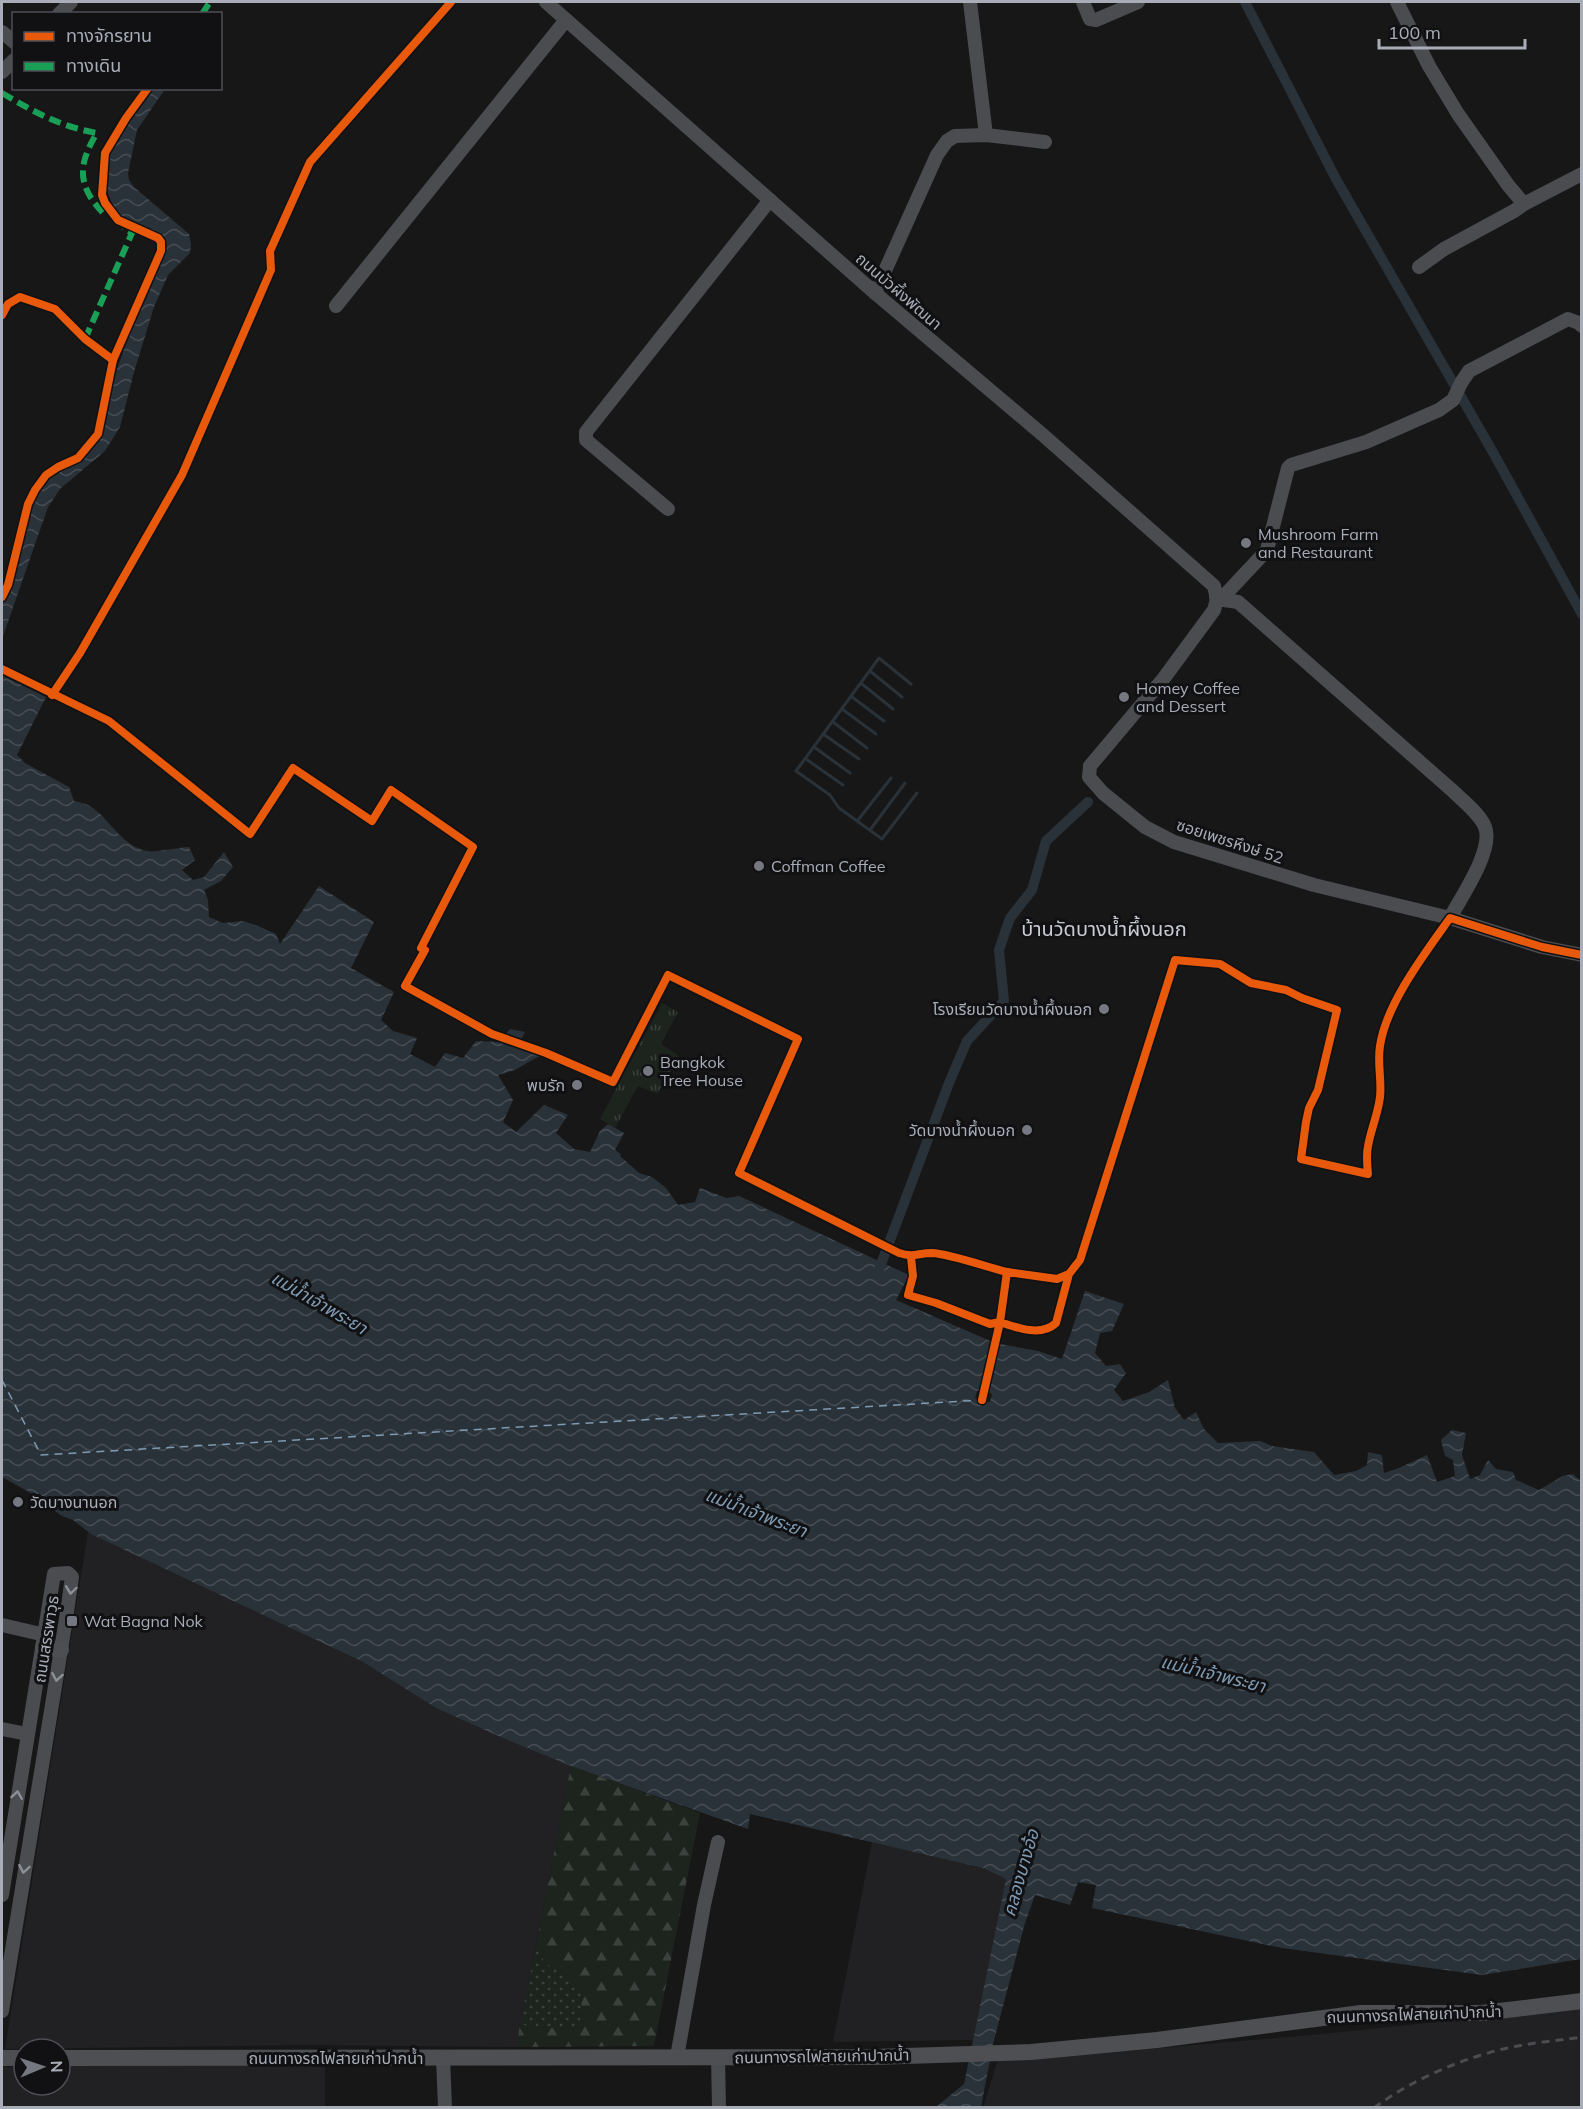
<svg xmlns="http://www.w3.org/2000/svg" width="1583" height="2109" viewBox="0 0 1583 2109" font-family="Mulish,'Noto Sans Thai',sans-serif">
<style>
.built{fill:#212123}
.grass{fill:url(#grass-dots)}
.forest{fill:url(#forest-firs)}
.park{fill:url(#park-tufts)}
.water{fill:url(#water-waves)}
.pier{fill:#171717}
.lines{fill:none;stroke-linecap:round;stroke-linejoin:round}
.stream{stroke:#2a3239;stroke-width:3}
.canal{stroke:#2a3239;stroke-width:10}
.ferry{stroke:#7f9bb3;stroke-width:1.5;stroke-dasharray:8 6;stroke-linecap:butt}
.minor{stroke:#4b4c50;stroke-width:14}
.major{stroke:#4d4f52;stroke-width:16}
.rail{stroke:#4b4c4f;stroke-width:3;stroke-dasharray:8 6;stroke-linecap:butt}
.quiet{stroke:#1a9f57;stroke-width:6;stroke-dasharray:12 6;stroke-linecap:butt}
.cycleway-casing{stroke:#111113;stroke-width:11}
.cycleway{stroke:#e8590c;stroke-width:8}
.oneway{stroke:#8c9099}
.poi-dot{fill:#757880;stroke:#111113;stroke-width:2}
.labels{text-anchor:middle;stroke-width:6;stroke-linejoin:round;paint-order:stroke}
.street-label{font-size:16px;fill:#a8adb8;stroke:#111113}
.poi-label{font-size:16px;fill:#a8adb8;stroke:#111113;text-anchor:start}
.water-label{font-size:18px;font-style:italic;fill:#7f9bb3;stroke:#111113}
.quarter-label{font-size:20px;fill:#c9ccd4;stroke:#111113}
</style>
<defs>
<pattern id="grass-dots" width="8" height="8" patternUnits="userSpaceOnUse" patternTransform="scale(1.5)"><rect width="8" height="8" fill="#1d241e"/><path d="M2 2h.1M6 6h.1" fill="none" stroke="#3b413d" stroke-width="1.8" stroke-linecap="round"/></pattern>
<pattern id="forest-firs" width="22" height="20" patternUnits="userSpaceOnUse" patternTransform="scale(1.5)"><rect width="22" height="20" fill="#1d241e"/><path d="M5 1l3.5 6h-7zM16 11l3.5 6h-7z" fill="#3b413d"/></pattern>
<pattern id="park-tufts" width="24" height="20" patternUnits="userSpaceOnUse" patternTransform="scale(1.5)"><rect width="24" height="20" fill="#1d241e"/><path d="M3 7l-1-3M5 7V3M7 7l1-3M15 17l-1-3M17 17v-4M19 17l1-3" fill="none" stroke="#3b413d"/></pattern>
<pattern id="water-waves" width="16" height="10" patternUnits="userSpaceOnUse" patternTransform="scale(1.5)"><rect width="16" height="10" fill="#2a3239"/><path d="M0 5q4-4 8 0t8 0" fill="none" stroke="#464d54"/></pattern>
</defs>
<rect width="100%" height="100%" fill="#171717"/>
<g class="built">
<path d="M88,1532L363,1662L436,1708L571,1766L516,2047L303,2045L5,2049Z"/>
<path d="M872,1842L983,1868L1006,1879L973,2040L833,2042Z"/>
<path d="M1581,2007V2107L983,2108L998,2059L1044,2058L1322,2034Z"/>
<path d="M325,2065V2107L2,2108V2067H24V2085H60V2066Z"/>
</g>
<path class="grass" d="M536,1945L545,1963L565,1974L582,1993L580,2023L571,2030L520,2025Z"/>
<path class="forest" d="M571,1766L700,1813L654,2046L516,2047L520,2025L571,2030L580,2023L582,1993L565,1974L545,1963L536,1945Z"/>
<path class="park" d="M662,1003L678,1012L661,1044L679,1056L657,1094L638,1086L615,1128L600,1119Z"/>
<g class="water">
<path d="M152,89H165L137,130L128,173L129,180L134,187L189,234L191,244L190,253L168,275L154,307L134,372L120,427L105,451L60,489L48,507L2,639V600L10,588C17,560 28,496 49,477C55,471 62,470 69,466C82,460 94,446 101,434C108,421 108,400 112,385C126,340 145,296 163,252L164,242L160,237L119,218C114,207 107,195 106,183C103,147 133,116 152,89Z"/>
<path d="M2,675L46,697L17,755L25,763L69,787L74,801C79,802 84,803 88,805C111,818 119,845 147,851C154,853 179,847 189,847L195,860L182,870L193,880L204,877L224,852L233,867L221,881L204,890L208,900L209,917L223,923L243,921L258,926L276,934L280,944L319,886L374,922L351,968L394,992L381,1020L393,1031L417,1038L410,1054L435,1067L445,1053L463,1058L476,1041L499,1042L510,1029L525,1032L517,1048L541,1055L515,1070L498,1075L513,1100L503,1122L516,1132L544,1105L568,1115L556,1133L574,1149L590,1152L600,1131L608,1124L624,1133L615,1150L621,1154L620,1156L639,1173L652,1177L666,1188L678,1205L695,1202L700,1188L727,1198L739,1196L909,1275L896,1300L995,1343L1038,1351L1062,1359L1085,1291L1124,1304L1112,1331L1100,1333L1095,1353L1106,1366L1120,1364L1126,1373L1114,1390L1123,1401L1149,1392L1168,1380L1175,1408L1184,1420L1196,1412L1204,1429L1218,1443L1260,1441L1272,1446L1314,1452L1334,1475L1356,1471L1367,1465L1368,1452L1382,1455L1384,1473L1399,1468L1427,1455L1437,1482L1455,1476L1453,1460L1445,1456L1441,1440L1452,1430L1466,1433L1462,1455L1470,1479L1480,1475L1488,1460L1496,1469L1513,1472L1516,1480L1539,1490L1563,1476L1573,1474L1582,1482L1581,1959L1482,1975L1282,1948L1092,1908L1096,1885L1078,1882L1070,1905L1035,1895L1025,1923L993,2044L981,2107H936L964,2084L1006,1879L983,1868L750,1814L748,1829L571,1766L503,1738L436,1708L363,1662L91,1534L73,1520L62,1516L29,1492L2,1477Z"/>
</g>
<path class="pier" d="M993,1339L1000,1340L989,1393L992,1394L990,1402L975,1398L977,1391H982Z"/>
<g class="lines">
<g class="stream">
<path d="M870,671L902,697"/>
<path d="M862,684L893,709"/>
<path d="M911,684L879,658L796,771L830,795L839,808L882,839L917,793"/>
<path d="M852,697L884,721"/>
<path d="M842,709L876,734"/>
<path d="M833,722L867,748"/>
<path d="M823,734L859,759"/>
<path d="M814,747L850,773"/>
<path d="M806,759L843,785"/>
<path d="M858,820L891,778"/>
<path d="M870,830L905,783"/>
</g>
<g class="canal">
<path d="M1245,2L1336,179L1494,454L1582,614"/>
<path d="M877,1275L949,1083L967,1041L1004,1001L999,950L1010,918L1032,890L1046,841L1088,802"/>
</g>
<path class="ferry" d="M2,1380L41,1455L982,1400"/>
<g class="minor">
<path d="M546,2L875,293L1043,435L1214,586L1217,599L1214,610L1164,678L1090,766L1089,777L1103,793L1145,827L1174,842L1314,885L1450,918L1542,947L1582,955"/>
<path d="M970,2L986,135"/>
<path d="M1083,2L1090,19L1096,20L1138,2"/>
<path d="M1397,2L1429,66L1458,114L1508,185L1524,204"/>
<path d="M59,14L71,2"/>
<path d="M2,32L14,42"/>
<path d="M2,72L14,60"/>
<path d="M1419,267L1444,249L1514,211L1524,204L1582,174"/>
<path d="M875,293L937,155L947,141L955,136L986,135L1045,142"/>
<path d="M336,306L566,20"/>
<path d="M668,509L586,440V432L770,200"/>
<path d="M1216,597L1224,596L1267,550L1288,468L1291,465L1366,442L1439,410L1453,400L1461,383L1469,371L1568,319L1579,323L1582,326"/>
<path d="M1217,599L1238,602L1454,792C1464,802 1480,814 1485,827C1494,850 1461,897 1450,918"/>
<path d="M2,1625L45,1635"/>
<path d="M2,1729L27,1734"/>
<path d="M2,1895L54,1574L68,1573L72,1577L66,1619L2,2011"/>
<path d="M443,2057L445,2108"/>
<path d="M677,2057L704,1905L718,1842"/>
<path d="M718,2057L719,2108"/>
</g>
<g class="major">
<path d="M43,1647L61,1650"/>
<path d="M2,2058H24"/>
<path d="M60,2058L873,2057L1031,2052L1157,2040L1361,2013H1482L1582,2001"/>
</g>
<path class="rail" d="M1374,2108C1410,2081 1456,2061 1499,2050C1526,2043 1554,2041 1582,2037"/>
<g class="quiet">
<path d="M202,14L210,2"/>
<path d="M2,93C32,111 61,127 97,133C76,167 78,188 106,216"/>
<path d="M85,339L132,233L123,228"/>
</g>
<defs>
<g id="cycleway">
<path d="M2,315L8,304L20,297L55,309L85,339L113,360"/>
<path d="M2,597L8,585L28,504L35,490L46,475L58,467L78,458L98,434L113,360L161,251V242L158,238L118,220L105,203L102,195L105,153L126,118L148,88"/>
<path d="M2,669L109,721L250,834L293,768L372,821L391,790L473,847L421,948L425,950L405,986L492,1034L546,1053L613,1082L668,975L798,1039L739,1173L899,1253C915,1258 917,1253 932,1253C950,1254 987,1267 1007,1272"/>
<path d="M52,695L80,653L182,475L271,270L270,251L310,162L451,2"/>
<path d="M911,1257L913,1276L908,1295L936,1303L990,1324L1000,1322L982,1400"/>
<path d="M1069,1274L1057,1279L1007,1272L1000,1322C1017,1328 1041,1337 1056,1323L1069,1274L1080,1260L1175,960L1220,964L1251,983L1286,990L1302,998L1337,1010L1318,1090L1309,1108L1306,1122L1301,1159L1368,1174C1367,1164 1366,1155 1368,1146C1371,1129 1378,1114 1380,1097C1382,1080 1377,1063 1380,1046C1386,1004 1425,953 1450,918L1542,947L1582,955"/>
</g>
</defs>
<use href="#cycleway" class="cycleway-casing"/>
<use href="#cycleway" class="cycleway"/>
</g>
<defs><path id="oneway-chevron" d="M-2-3.5L2.5 0L-2 3.5" fill="none" stroke-width="1.6" stroke-linecap="round" stroke-linejoin="round" transform="scale(1.5)"/></defs>
<g class="oneway">
<use href="#oneway-chevron" transform="translate(71 1590) rotate(98)"/>
<use href="#oneway-chevron" transform="translate(57 1677) rotate(100)"/>
<use href="#oneway-chevron" transform="translate(17 1795) rotate(-81)"/>
<use href="#oneway-chevron" transform="translate(24 1869) rotate(100)"/>
</g>
<g class="poi-dot">
<circle cx="1246" cy="543" r="6"/>
<circle cx="1124" cy="697" r="6"/>
<circle cx="759" cy="866" r="6"/>
<circle cx="1104" cy="1009" r="6"/>
<circle cx="648" cy="1071" r="6"/>
<circle cx="577" cy="1085" r="6"/>
<circle cx="1027" cy="1130" r="6"/>
<circle cx="18" cy="1502" r="6"/>
<rect x="66" y="1615" width="12" height="12" rx="3"/>
</g>
<g class="labels">
<g class="street-label">
<text transform="translate(899 291) rotate(41)" y="6">ถนนบัวผึ้งพัฒนา</text>
<text transform="translate(1230 841) rotate(18)" y="6">ซอยเพชรหึงษ์ 52</text>
<text transform="translate(46 1639) rotate(-81)" y="6">ถนนสรรพาวุธ</text>
<text transform="translate(1414 2014) rotate(-2)" y="6">ถนนทางรถไฟสายเก่าปากน้ำ</text>
<text transform="translate(822 2056) rotate(-1)" y="6">ถนนทางรถไฟสายเก่าปากน้ำ</text>
<text x="336" y="2064">ถนนทางรถไฟสายเก่าปากน้ำ</text>
</g>
<g class="poi-label">
<text x="1258" y="540">Mushroom Farm<tspan x="1258" dy="18">and Restaurant</tspan></text>
<text x="1136" y="694">Homey Coffee<tspan x="1136" dy="18">and Dessert</tspan></text>
<text x="771" y="872">Coffman Coffee</text>
<text x="1092" y="1015" text-anchor="end">โรงเรียนวัดบางน้ำผึ้งนอก</text>
<text x="660" y="1068">Bangkok<tspan x="660" dy="18">Tree House</tspan></text>
<text x="565" y="1091" text-anchor="end">พบรัก</text>
<text x="1015" y="1136" text-anchor="end">วัดบางน้ำผึ้งนอก</text>
<text x="30" y="1508">วัดบางนานอก</text>
<text x="84" y="1627">Wat Bagna Nok</text>
</g>
<g class="water-label">
<text transform="translate(319 1303) rotate(30)" y="6">แม่น้ำเจ้าพระยา</text>
<text transform="translate(756 1513) rotate(21)" y="6">แม่น้ำเจ้าพระยา</text>
<text transform="translate(1213 1674) rotate(14)" y="6">แม่น้ำเจ้าพระยา</text>
<text transform="translate(1021 1873) rotate(-74)" y="6">คลองบางอ้อ</text>
</g>
<g class="quarter-label">
<text x="1104" y="936">บ้านวัดบางน้ำผึ้งนอก</text>
</g>
</g>
<rect width="1583" height="2109" fill="none" stroke="#a8adb8" stroke-width="6"/>
<rect x="12" y="12" width="210" height="78" fill="#111113" stroke="#4d4f55" stroke-width="1.5"/>
<rect x="24" y="32" width="30" height="9" fill="#e8590c" stroke="#4d4f55" stroke-width="1.5"/>
<text x="66" y="42" font-size="18" fill="#a8adb8">ทางจักรยาน</text>
<rect x="24" y="62" width="30" height="9" fill="#1a9f57" stroke="#4d4f55" stroke-width="1.5"/>
<text x="66" y="72" font-size="18" fill="#a8adb8">ทางเดิน</text>
<g transform="translate(42 2067) rotate(88)"><circle r="28" fill="#111113" stroke="#4d4f55" stroke-width="1.5"/>
<path d="M0-4.5L10 22L0 15L-10 22Z" fill="#757880"/>
<text y="-9" font-size="16" font-weight="bold" text-anchor="middle" fill="#a8adb8">N</text>
</g>
<path d="M1379 39v9h146v-9" fill="none" stroke="#a8adb8" stroke-width="3"/>
<text x="1388" y="39" font-size="18" fill="#a8adb8" stroke="#111113" stroke-width="4.5" paint-order="stroke">100 m</text>
</svg>
